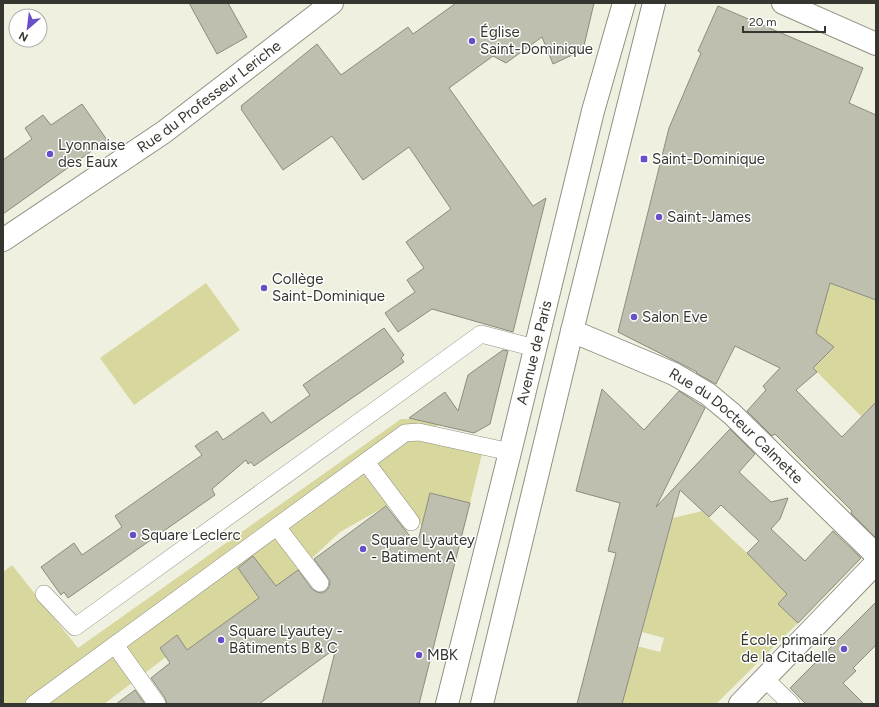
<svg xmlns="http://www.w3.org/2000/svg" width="879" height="707" viewBox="0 0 879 707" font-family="Figtree,sans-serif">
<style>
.green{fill:#d8d79e}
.building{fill:#bfbfb0;stroke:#8c8c7e}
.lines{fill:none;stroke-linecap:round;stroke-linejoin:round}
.lane-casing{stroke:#919183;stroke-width:18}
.street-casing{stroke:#919183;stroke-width:24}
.secondary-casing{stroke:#919183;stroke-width:24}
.lane{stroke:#fff;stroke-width:17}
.street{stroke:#fff;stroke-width:22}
.secondary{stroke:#fff;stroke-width:22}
.poi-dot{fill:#6a4ec8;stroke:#fff;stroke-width:1.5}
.labels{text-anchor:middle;stroke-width:3;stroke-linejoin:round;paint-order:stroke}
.poi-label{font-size:15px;fill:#363630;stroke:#fff;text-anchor:start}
.street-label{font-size:15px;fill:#363630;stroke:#fff}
</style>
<rect width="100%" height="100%" fill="#f0f0e1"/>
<g class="green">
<path d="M825,281L876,300V402L861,416L813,368L833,347L808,327Z"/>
<path d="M206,283L240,330L134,405L100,358Z"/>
<path d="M401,419H413L440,425L405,433L358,467L388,505L340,532L306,564L276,586L248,583L259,599L187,650L176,636L160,648L166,657L104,704H4L3,703V572L12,565L78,648Z"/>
<path d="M412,439L482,454L470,503L430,493L422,526L377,464Z"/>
<path d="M702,511L747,553L787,594L778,604L798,623L716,704H622L637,646L660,652L664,638L642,632L660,564L654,540L666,543L673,518Z"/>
</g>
<g class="building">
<path d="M189,3H228L247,37L217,54Z"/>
<path d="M456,3H594L583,50L553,64L542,37L506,63L493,56L449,88L533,206L546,198L513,332L432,309L398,332L385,313L415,292L407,280L424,268L406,242L451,209L409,147L363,180L332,136L283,170L241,109L242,108L241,106L317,44L341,75L408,27L413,34Z"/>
<path d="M718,6L863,68L849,103L876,115V300L830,283L816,333L834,347L813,368L817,372L796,390L842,437L876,402V538L851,513L852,511L775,434L772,436L747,411L766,390L763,386L780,368L735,346L716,384L696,373L697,372L618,332L669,128L701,53L698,51Z"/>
<path d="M82,104L107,140L3,214V160L32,139L25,128L43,115L51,125Z"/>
<path d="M384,328L404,355L401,358L404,362L254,466L251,462L248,464L246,460L212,489L215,495L68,598L64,592L61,595L41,567L74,543L82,555L122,527L115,516L202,455L195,446L217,431L223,440L263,412L271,423L310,395L303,385Z"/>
<path d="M503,350L508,351L490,424L474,433L409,418L445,392L458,411L468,375Z"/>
<path d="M602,389L644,430L679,391L705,408L656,507L730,429L755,454L739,472L771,502L788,498L780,519L771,529L805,561L833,531L861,558L798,623L778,604L787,594L747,553L759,541L721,505L709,517L680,490L622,704H577L616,553L608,551L620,503L576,491Z"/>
<path d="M430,493L470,503L419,704H322L336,648L259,704H167L165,698L151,678L170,663L160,648L177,635L187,650L259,598L238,568L253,556L276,586L298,570L312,589L317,592L322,593L326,591L329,587L330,581L314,559L386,506L417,545Z"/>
<path d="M876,602V645L853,668L856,671L843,683L864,704H806L790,688Z"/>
<path d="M135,690L145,704H116Z"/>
</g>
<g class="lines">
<defs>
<g id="lane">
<path d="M366,462L411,522"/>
<path d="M277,527L320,583"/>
<path d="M44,594L75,627L481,334L535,348"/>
<path d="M115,645L157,704"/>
<path d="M764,678L791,704"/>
<path d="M34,704L405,433L419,432L510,452"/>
</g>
<g id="street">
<path d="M783,3L876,44"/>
<path id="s1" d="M3,240L164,132L332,3"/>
<path id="s2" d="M572,331L674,374L708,394L732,414L876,555"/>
<path d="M740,704L876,563"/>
</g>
<g id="secondary">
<path id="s3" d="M447,704L510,452L593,111L624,3"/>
<path d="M482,704L572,331L654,3"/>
</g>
</defs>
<use href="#lane" class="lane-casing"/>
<use href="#street" class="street-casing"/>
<use href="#secondary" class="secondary-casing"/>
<use href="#lane" class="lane"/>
<use href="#street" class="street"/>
<use href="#secondary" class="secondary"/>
</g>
<g class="poi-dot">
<circle cx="472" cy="41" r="4"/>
<circle cx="50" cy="154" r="4"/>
<rect x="640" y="155" width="8" height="8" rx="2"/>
<circle cx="659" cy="217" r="4"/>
<circle cx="264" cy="288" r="4"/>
<circle cx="634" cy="317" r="4"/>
<circle cx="133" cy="535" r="4"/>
<circle cx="363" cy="549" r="4"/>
<circle cx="221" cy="640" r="4"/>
<circle cx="844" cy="649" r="4"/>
<circle cx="419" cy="655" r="4"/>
</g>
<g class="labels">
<g class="poi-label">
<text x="480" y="37">Église<tspan x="480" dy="17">Saint-Dominique</tspan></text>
<text x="58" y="150">Lyonnaise<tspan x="58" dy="17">des Eaux</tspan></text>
<text x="652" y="164">Saint-Dominique</text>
<text x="667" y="222">Saint-James</text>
<text x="272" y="284">Collège<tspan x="272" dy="17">Saint-Dominique</tspan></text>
<text x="642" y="322">Salon Eve</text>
<text x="141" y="540">Square Leclerc</text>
<text x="371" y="545">Square Lyautey<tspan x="371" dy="17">- Batiment A</tspan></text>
<text x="229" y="636">Square Lyautey -<tspan x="229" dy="17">Bâtiments B &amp; C</tspan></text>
<text x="836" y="645" text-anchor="end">École primaire<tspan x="836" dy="17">de la Citadelle</tspan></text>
<text x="427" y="660">MBK</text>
</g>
<g class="street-label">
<text dy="5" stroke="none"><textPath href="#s1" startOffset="251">Rue du Professeur Leriche</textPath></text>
<text dy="5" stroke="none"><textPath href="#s3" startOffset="362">Avenue de Paris</textPath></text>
<text dy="5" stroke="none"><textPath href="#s2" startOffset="192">Rue du Docteur Calmette</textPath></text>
</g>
</g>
<rect width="879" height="707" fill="none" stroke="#363630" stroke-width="8"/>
<g transform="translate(28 28) rotate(208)"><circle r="19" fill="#ffffff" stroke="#afafac"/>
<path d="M0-3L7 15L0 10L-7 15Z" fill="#6a4ec8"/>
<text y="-6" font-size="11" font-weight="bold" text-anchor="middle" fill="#363630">N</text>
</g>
<path d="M743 26v6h82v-6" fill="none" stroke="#363630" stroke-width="2"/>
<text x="749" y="26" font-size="12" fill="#363630" stroke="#ffffff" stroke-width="3" paint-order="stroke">20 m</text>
</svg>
